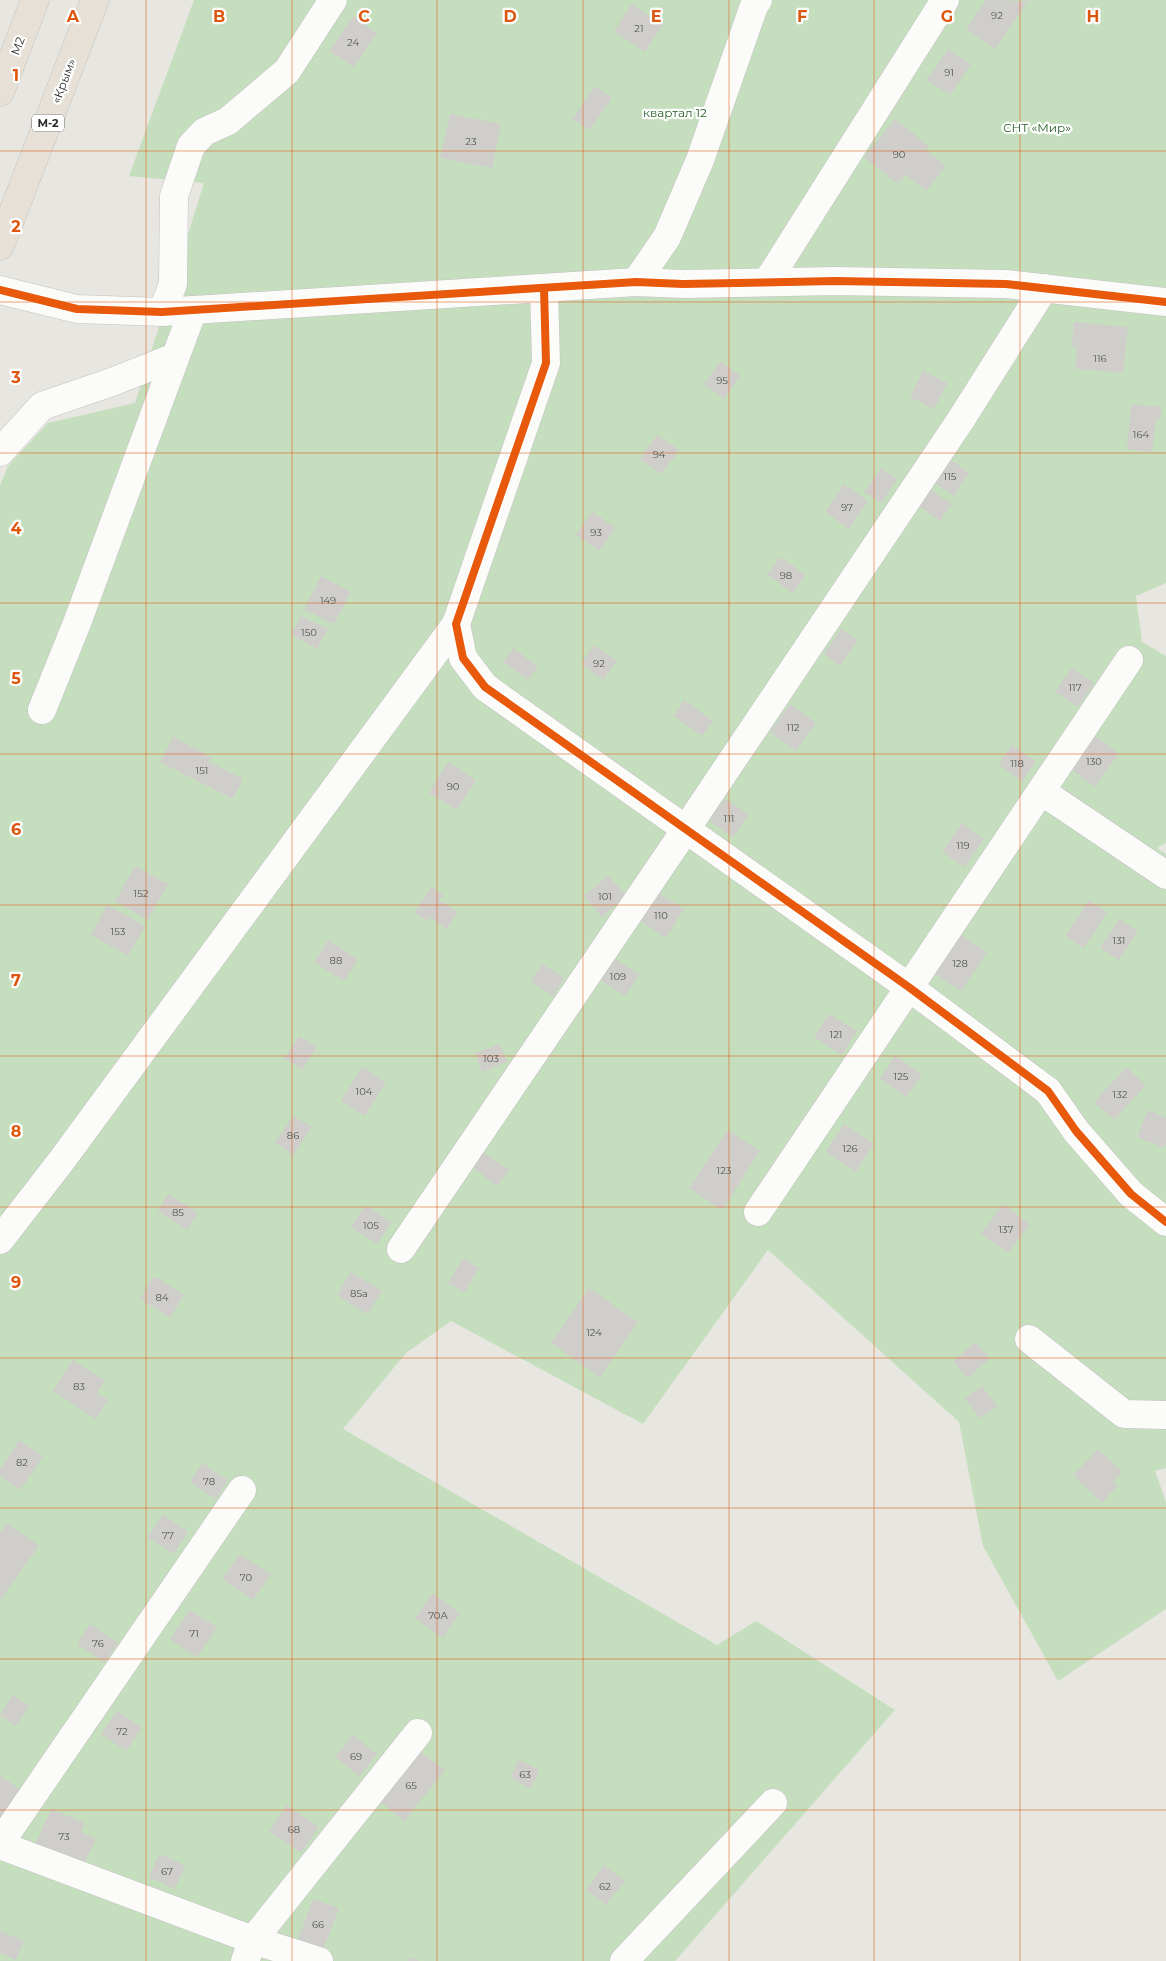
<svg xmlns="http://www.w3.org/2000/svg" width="1166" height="1961" viewBox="0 0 1166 1961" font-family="Montserrat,sans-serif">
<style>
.green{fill:#c5dfbe}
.building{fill:#cfceca}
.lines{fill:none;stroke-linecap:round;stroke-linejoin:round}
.minor-casing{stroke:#c2c1c1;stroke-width:29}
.highway-casing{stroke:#c4c4c2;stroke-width:29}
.minor{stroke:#fbfbfa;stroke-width:28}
.highway{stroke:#e6e0d6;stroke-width:28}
.cycleway-casing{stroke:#fff;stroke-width:11}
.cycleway{stroke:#e8590c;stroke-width:8}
.grid{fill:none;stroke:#de570e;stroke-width:1;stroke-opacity:0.55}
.labels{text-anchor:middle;stroke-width:4.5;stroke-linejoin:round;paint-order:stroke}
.number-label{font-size:10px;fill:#545453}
.shield{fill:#fff;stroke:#6a6a6a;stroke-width:1}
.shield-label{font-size:11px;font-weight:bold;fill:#2a2a2a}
.street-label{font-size:12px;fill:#2a2a2a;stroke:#fff}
.park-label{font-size:12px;fill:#245e23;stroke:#fff}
.grid-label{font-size:16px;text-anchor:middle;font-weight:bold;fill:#de570e;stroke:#fff;stroke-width:4.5;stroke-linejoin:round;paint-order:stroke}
</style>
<rect width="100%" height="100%" fill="#e7e6e1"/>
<path class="green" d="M194,0H1166V583L1136,596L1142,642L1166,656V843L1157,848L1166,854V1468L1155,1471L1166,1502V1609L1058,1681L983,1546L959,1422L768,1250L643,1424L451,1321L406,1353L343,1429L717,1645L756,1621L895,1710L675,1961H0V485L8,466L48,423L135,403L204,183L129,176Z"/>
<g class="building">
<path d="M986,0L1028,1L995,49L966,29Z"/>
<path d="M632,4L663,25L645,52L614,31Z"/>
<path d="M353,16L377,33L354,67L329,51Z"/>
<path d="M948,49L971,64L950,95L927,80Z"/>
<path d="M595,86L612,98L590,130L572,119Z"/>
<path d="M450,114L501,124L492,168L440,158Z"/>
<path d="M895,119L929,146L926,150L946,166L926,191L906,175L898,184L864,157Z"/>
<path d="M1074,322L1128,327L1123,373L1075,369L1077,347H1071Z"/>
<path d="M720,361L740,376L724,399L704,384Z"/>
<path d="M923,371L947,383L934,409L910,397Z"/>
<path d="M1131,404L1162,407L1160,419H1156L1152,452L1127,449Z"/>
<path d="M657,435L679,450L662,474L640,459Z"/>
<path d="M947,457L969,473L954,496L931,480Z"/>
<path d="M881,468L897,479L881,503L864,492Z"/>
<path d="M844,484L868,501L849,529L825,512Z"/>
<path d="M925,486L952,504L940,521L914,502Z"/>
<path d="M592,512L616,528L599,551L576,535Z"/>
<path d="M780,557L806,575L793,593L767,575Z"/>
<path d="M321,576L351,592L334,624L304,609Z"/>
<path d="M301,616L328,629L317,649L291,635Z"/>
<path d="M841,629L858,641L840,666L824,654Z"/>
<path d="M594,645L617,661L603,680L581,664Z"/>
<path d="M513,648L538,666L528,680L503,662Z"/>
<path d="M1072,668L1094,683L1078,707L1055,692Z"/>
<path d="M684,700L713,721L702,736L674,716Z"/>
<path d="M790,704L816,723L796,751L770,732Z"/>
<path d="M1094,735L1119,754L1094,787L1069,767Z"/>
<path d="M173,737L211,757L208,761L243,779L233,799L160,762Z"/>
<path d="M1012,745L1036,762L1022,781L998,764Z"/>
<path d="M448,762L476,780L457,810L429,793Z"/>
<path d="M725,799L749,814L733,837L709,821Z"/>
<path d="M962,823L984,839L964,867L942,852Z"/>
<path d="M135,866L168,884L148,920L115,901Z"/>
<path d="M608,875L626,896L602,917L584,896Z"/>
<path d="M431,887L443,895L439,900L458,912L447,929L429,917L427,921L414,913Z"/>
<path d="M657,892L684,909L666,938L639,920Z"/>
<path d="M1089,900L1107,912L1084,948L1065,936Z"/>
<path d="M107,905L145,926L128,956L91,935Z"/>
<path d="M1119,919L1138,931L1119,960L1100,948Z"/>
<path d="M958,933L987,952L961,991L933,973Z"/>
<path d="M328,940L358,959L344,981L314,962Z"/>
<path d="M610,956L639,974L625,996L597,978Z"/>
<path d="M542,964L564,978L553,996L531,982Z"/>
<path d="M829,1014L857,1031L842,1055L814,1037Z"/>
<path d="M299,1036L317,1047L302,1070L284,1058Z"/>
<path d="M500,1044L507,1062L482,1072L475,1053Z"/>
<path d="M895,1056L922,1074L906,1097L880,1079Z"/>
<path d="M362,1067L386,1082L365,1116L341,1101Z"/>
<path d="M1126,1067L1146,1085L1114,1120L1094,1102Z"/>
<path d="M1148,1110L1166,1118V1144L1164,1148L1137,1137Z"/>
<path d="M293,1116L312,1127L294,1155L275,1143Z"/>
<path d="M844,1124L874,1144L856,1172L826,1152Z"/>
<path d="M727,1130L760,1151L722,1210L689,1188Z"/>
<path d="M482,1151L509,1170L497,1186L471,1166Z"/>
<path d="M168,1194L198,1213L187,1230L158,1211Z"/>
<path d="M1003,1204L1030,1224L1008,1253L981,1234Z"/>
<path d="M365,1205L391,1222L377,1244L351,1227Z"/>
<path d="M463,1258L479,1268L464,1293L448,1283Z"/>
<path d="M351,1272L382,1291L367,1314L337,1295Z"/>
<path d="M154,1276L184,1295L170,1318L140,1299Z"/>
<path d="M589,1288L638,1322L600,1377L551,1343Z"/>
<path d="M975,1342L990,1358L968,1378L953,1362Z"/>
<path d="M72,1360L105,1380L97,1393L108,1400L96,1419L53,1391Z"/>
<path d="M982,1386L997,1406L980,1419L965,1398Z"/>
<path d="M19,1440L43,1456L20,1490L0,1476V1469Z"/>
<path d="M1098,1449L1122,1472L1113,1481L1118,1485L1102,1503L1073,1475Z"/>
<path d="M202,1463L228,1480L216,1499L190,1482Z"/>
<path d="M163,1515L188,1532L173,1554L148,1537Z"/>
<path d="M7,1523L39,1546L0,1600V1533Z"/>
<path d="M239,1554L271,1574L253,1600L222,1579Z"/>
<path d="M432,1593L460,1613L443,1638L415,1618Z"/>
<path d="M190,1610L217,1627L197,1657L170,1639Z"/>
<path d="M90,1624L118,1643L105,1662L77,1644Z"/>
<path d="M13,1695L29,1706L16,1726L0,1715Z"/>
<path d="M117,1711L142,1727L126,1751L101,1734Z"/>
<path d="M353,1735L377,1754L359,1776L335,1757Z"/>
<path d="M418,1750L445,1770L404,1821L378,1800Z"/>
<path d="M519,1760L540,1770L531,1789L510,1778Z"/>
<path d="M0,1776L23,1791L0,1825Z"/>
<path d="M287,1805L319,1827L301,1853L269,1832Z"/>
<path d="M51,1809L85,1823L81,1832L96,1839L82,1868L34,1847Z"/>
<path d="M159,1854L185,1865L175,1889L149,1877Z"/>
<path d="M604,1865L625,1881L606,1905L586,1890Z"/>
<path d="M313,1899L339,1908L324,1948L298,1939Z"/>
<path d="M0,1931L24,1941L16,1960L0,1953Z"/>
<path d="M410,1957L420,1961H408Z"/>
</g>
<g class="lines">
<defs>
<g id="minor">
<path d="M636,282L667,237L700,160L754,6L758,0"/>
<path d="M767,282L945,0"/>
<path d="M544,288L546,363L456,624L463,658L485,687L910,988L1048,1091L1076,1131L1131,1194L1166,1222"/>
<path d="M0,290L77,309L162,312L636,282L683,284L835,281L1006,284L1166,302"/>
<path d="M162,312L173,284L174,196L191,146L204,132L228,121L287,71L333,0"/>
<path d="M0,452L42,406L112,382L175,357"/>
<path d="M42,710L77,623L193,310"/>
<path d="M1041,791L1166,875"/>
<path d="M758,1212L1129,660"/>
<path d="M0,1240L62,1160L456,624"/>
<path d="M401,1249L686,829L960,421L1044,288"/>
<path d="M1029,1339L1124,1414L1166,1415"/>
<path d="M0,1843L242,1490"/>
<path d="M0,1845L253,1940L418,1733"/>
<path d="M245,1961L253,1940L319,1961"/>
<path d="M624,1961L773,1803"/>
</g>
<g id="highway">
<path d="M0,92L35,0"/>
<path d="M0,246L95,0"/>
</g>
</defs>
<use href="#minor" class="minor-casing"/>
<use href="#highway" class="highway-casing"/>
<use href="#minor" class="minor"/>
<use href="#highway" class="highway"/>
<defs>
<g id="cycleway">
<path d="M544,288L546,363L456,624L463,658L485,687L910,988L1048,1091L1076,1131L1131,1194L1166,1222"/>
<path d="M0,290L77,309L162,312L636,282L683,284L835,281L1006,284L1166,302"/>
</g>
</defs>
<use href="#cycleway" class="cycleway-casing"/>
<use href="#cycleway" class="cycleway"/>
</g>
<path class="grid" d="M146,0V1961M292,0V1961M437,0V1961M583,0V1961M729,0V1961M874,0V1961M1020,0V1961M0,151H1166M0,302H1166M0,453H1166M0,603H1166M0,754H1166M0,905H1166M0,1056H1166M0,1207H1166M0,1358H1166M0,1508H1166M0,1659H1166M0,1810H1166"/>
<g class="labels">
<g class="number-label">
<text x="997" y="19">92</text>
<text x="639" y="32">21</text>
<text x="353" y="46">24</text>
<text x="949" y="76">91</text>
<text x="471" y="145">23</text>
<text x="899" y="158">90</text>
<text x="1100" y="362">116</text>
<text x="722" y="384">95</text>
<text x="1141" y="438">164</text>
<text x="659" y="458">94</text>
<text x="950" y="480">115</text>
<text x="847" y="511">97</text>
<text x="596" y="536">93</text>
<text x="786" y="579">98</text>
<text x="328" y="604">149</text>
<text x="309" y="636">150</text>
<text x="599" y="667">92</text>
<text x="1075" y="691">117</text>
<text x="793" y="731">112</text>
<text x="1094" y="765">130</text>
<text x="1017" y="767">118</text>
<text x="202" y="774">151</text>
<text x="453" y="790">90</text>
<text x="729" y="822">111</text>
<text x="963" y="849">119</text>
<text x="141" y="897">152</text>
<text x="605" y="900">101</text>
<text x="661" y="919">110</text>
<text x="118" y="935">153</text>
<text x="1119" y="944">131</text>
<text x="336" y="964">88</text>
<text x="960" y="967">128</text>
<text x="618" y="980">109</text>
<text x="836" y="1038">121</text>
<text x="491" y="1062">103</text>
<text x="901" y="1080">125</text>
<text x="364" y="1095">104</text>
<text x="1120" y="1098">132</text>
<text x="293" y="1139">86</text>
<text x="850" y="1152">126</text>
<text x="724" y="1174">123</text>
<text x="178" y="1216">85</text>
<text x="371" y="1229">105</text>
<text x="1006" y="1233">137</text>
<text x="359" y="1297">85а</text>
<text x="162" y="1301">84</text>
<text x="594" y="1336">124</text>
<text x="79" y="1390">83</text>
<text x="22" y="1466">82</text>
<text x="209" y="1485">78</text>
<text x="168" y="1539">77</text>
<text x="246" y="1581">70</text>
<text x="438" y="1619">70А</text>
<text x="194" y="1637">71</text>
<text x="98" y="1647">76</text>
<text x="122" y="1735">72</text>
<text x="356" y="1760">69</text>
<text x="525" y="1778">63</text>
<text x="411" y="1789">65</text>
<text x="294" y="1833">68</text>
<text x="64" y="1840">73</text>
<text x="167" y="1875">67</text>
<text x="605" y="1890">62</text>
<text x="318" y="1928">66</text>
</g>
<rect class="shield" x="32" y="114.5" width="32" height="17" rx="4"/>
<g class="shield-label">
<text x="48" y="127">М-2</text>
</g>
<g class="street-label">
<text transform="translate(18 46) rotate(-69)" y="4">М2</text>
<text transform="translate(64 81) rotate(-69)" y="4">«Крым»</text>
</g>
<g class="park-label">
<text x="675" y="117">квартал 12</text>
<text x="1037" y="132">СНТ «Мир»</text>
</g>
</g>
<g class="grid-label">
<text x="73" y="22">A</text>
<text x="219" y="22">B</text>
<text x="364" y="22">C</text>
<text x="510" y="22">D</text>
<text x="656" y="22">E</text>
<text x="802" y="22">F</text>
<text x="947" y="22">G</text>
<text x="1093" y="22">H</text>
<text x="16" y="81">1</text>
<text x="16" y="232">2</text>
<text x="16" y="383">3</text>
<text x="16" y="534">4</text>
<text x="16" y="684">5</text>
<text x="16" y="835">6</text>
<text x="16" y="986">7</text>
<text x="16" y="1137">8</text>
<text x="16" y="1288">9</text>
</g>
</svg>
